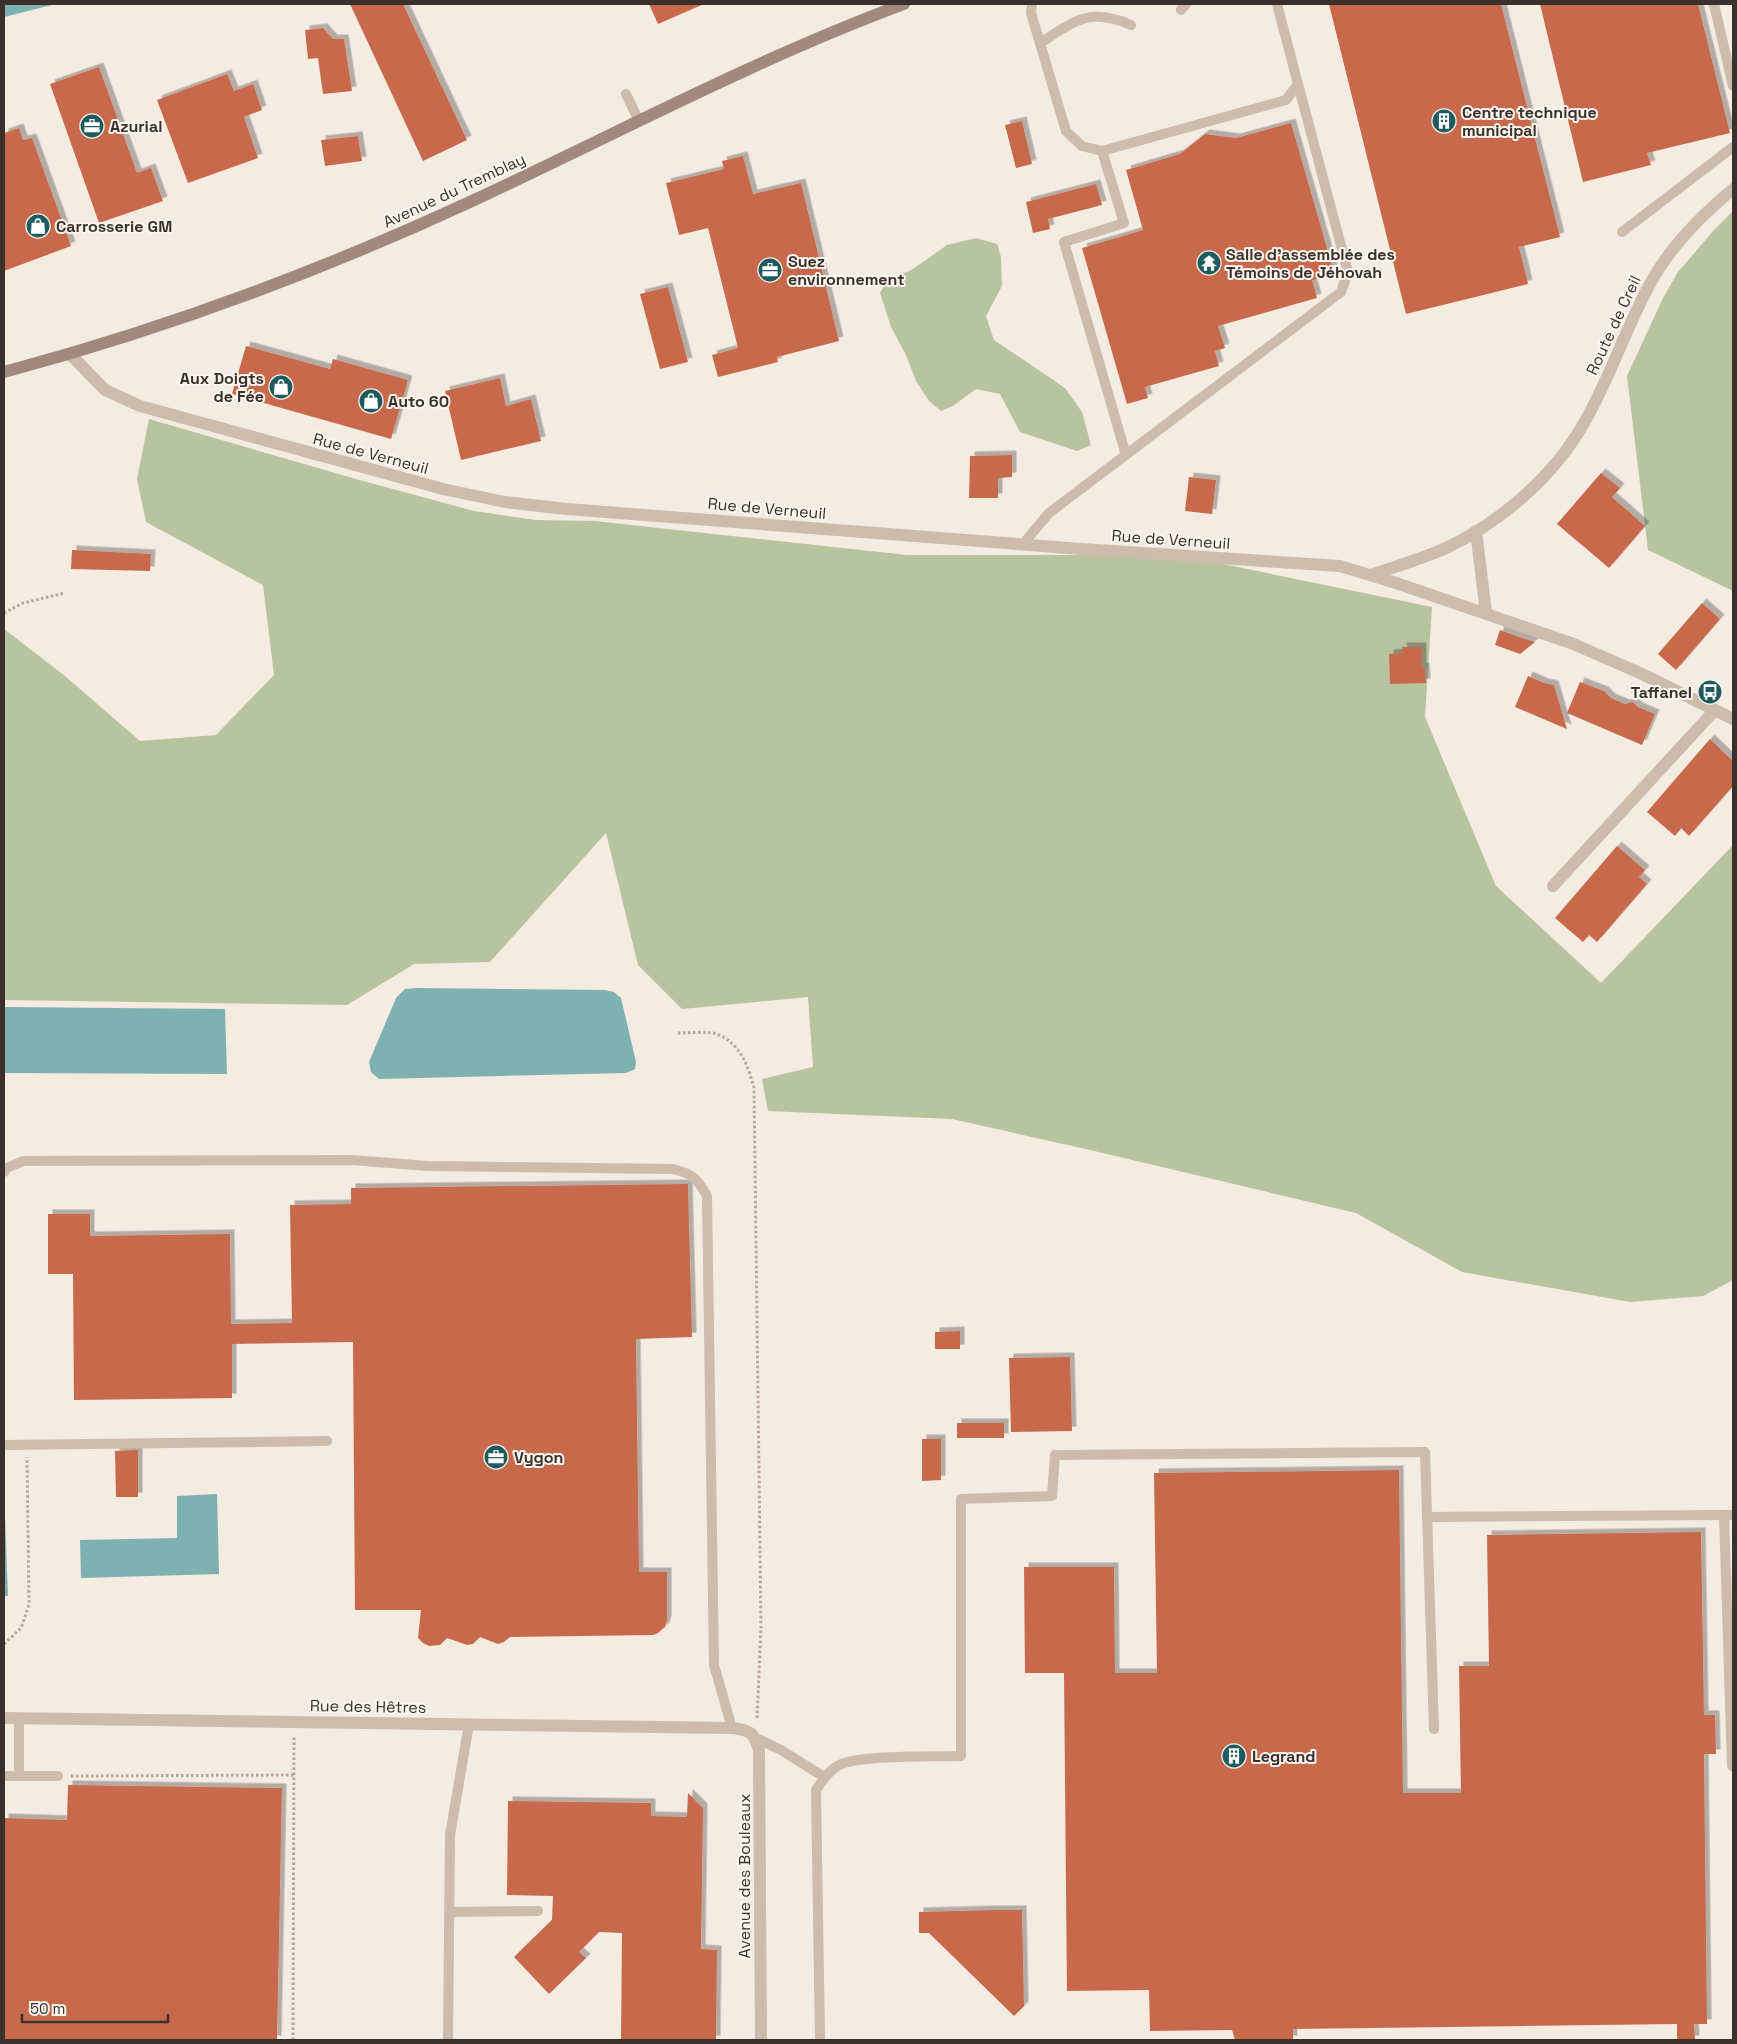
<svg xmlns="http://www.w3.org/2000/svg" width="1737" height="2044" viewBox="0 0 1737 2044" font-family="'Space Grotesk',sans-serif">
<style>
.green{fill:#b8c4a0}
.water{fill:#7fb0b2}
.building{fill:#c8694b;filter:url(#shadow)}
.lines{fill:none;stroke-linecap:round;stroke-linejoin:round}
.path{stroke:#b9a596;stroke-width:3;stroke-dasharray:2.5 2.5;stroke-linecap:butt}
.service{stroke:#cdbbac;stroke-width:10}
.minor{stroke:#cdbbac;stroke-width:12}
.secondary{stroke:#a18a7d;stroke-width:12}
.labels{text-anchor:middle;stroke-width:4;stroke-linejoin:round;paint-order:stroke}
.poi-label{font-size:16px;font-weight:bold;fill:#3b302b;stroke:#fbf5ee;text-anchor:start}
.street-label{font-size:16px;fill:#3b302b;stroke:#fbf5ee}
</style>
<defs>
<filter id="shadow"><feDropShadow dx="4.5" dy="-4.5" stdDeviation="0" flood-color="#0004"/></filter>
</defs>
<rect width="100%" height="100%" fill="#f4ebe1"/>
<g class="green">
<path d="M1733,211V591L1648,550L1627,376L1663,298L1678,272L1714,230Z"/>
<path d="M976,238L997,244L1001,257L1002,286L986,316L994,340L1065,388L1082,412L1091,445L1077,451L1020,432L1000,394L976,389L953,406L941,411L929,401L916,381L906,355L891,327L880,293L887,281L913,269L947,245Z"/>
<path d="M149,419L356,479L474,511L536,520L595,521L907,555H1116L1194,558L1432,607L1425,717L1496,886L1601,983L1733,845V1280L1703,1296L1630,1302L1462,1272L1356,1213L1090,1150L952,1119L768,1111L762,1079L813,1067L808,997L682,1009L638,965L606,833L490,962L414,964L347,1005L4,1000V629L65,676L140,741L216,735L274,675L263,585L146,522L137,479Z"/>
</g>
<g class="water">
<path d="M4,4H56L4,17Z"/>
<path d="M417,988L605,990L614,992L621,998L636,1062L635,1069L626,1073L379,1079L371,1072L369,1062L396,998L405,989Z"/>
<path d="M4,1007L225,1009L227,1074L4,1073Z"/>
<path d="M4,1488L8,1596H4Z"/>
<path d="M217,1494L219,1574L81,1578L80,1540L177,1538V1496Z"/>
</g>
<g class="building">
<path d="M350,4H403L467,140L423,161Z"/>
<path d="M649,4H704L658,24Z"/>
<path d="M1329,4H1501L1560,237L1519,247L1528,284L1406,314Z"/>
<path d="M1540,4H1698L1730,133L1647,153L1651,165L1583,182Z"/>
<path d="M323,28L333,39H344L352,91L323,94L318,58L308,59L305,30Z"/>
<path d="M99,67L137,173L151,168L163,201L99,223L50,84Z"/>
<path d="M227,74L234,91L253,84L262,110L244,117L258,158L188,183L157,100Z"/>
<path d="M1022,121L1032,164L1016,168L1005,125Z"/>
<path d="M1291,123L1333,269L1316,274L1318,279L1312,280L1317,298L1218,326L1225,348L1215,351L1219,366L1145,387L1148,398L1127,404L1082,248L1143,230L1126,170L1180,154L1205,134L1236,138Z"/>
<path d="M19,128L23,140L32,138L71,246L4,271V133Z"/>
<path d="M358,136L362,161L325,166L321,140Z"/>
<path d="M743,156L753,194L801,183L839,341L777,357L778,362L718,377L712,355L738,348L708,228L679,235L666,183L724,169L722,161Z"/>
<path d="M1096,184L1102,205L1048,219L1050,229L1033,233L1026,202Z"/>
<path d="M668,287L688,362L660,369L640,294Z"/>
<path d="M246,346L330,369L333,359L408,380L391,439L232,394Z"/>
<path d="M500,378L506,406L531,399L541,441L461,460L445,391Z"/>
<path d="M1012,455V477L998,478V498H969L970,456Z"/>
<path d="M1601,473L1620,488L1612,497L1645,526L1609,568L1557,524Z"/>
<path d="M1189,477L1216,480L1212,514L1185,511Z"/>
<path d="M72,550L151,554L150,571L71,569Z"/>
<path d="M1702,603L1720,619L1676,670L1658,654Z"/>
<path d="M1500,630L1519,637L1535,642L1520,654L1495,645Z"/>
<path d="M1402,647H1422V667H1425L1426,683L1390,684L1389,654L1403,653Z"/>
<path d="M1528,676L1544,683L1554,685L1567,729L1515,707Z"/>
<path d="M1580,682L1604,691L1611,698L1625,704L1633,702L1638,707L1655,714L1642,745L1567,713Z"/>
<path d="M1710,739L1733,761V786L1689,836L1681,828L1675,836L1647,812Z"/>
<path d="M1617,846L1645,870L1639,877L1647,884L1597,942L1589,935L1583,942L1555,918Z"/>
<path d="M688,1184L692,1337L636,1339L639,1572H667V1620L665,1627L658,1633L653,1635L510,1637L504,1642L498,1644L480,1637L473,1644L467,1645L447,1638L440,1645L429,1646L423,1643L418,1638L421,1610H355L353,1342L232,1344V1398L74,1400L73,1274H48V1214H90V1236L230,1234L231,1324L292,1323L290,1205L351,1204V1188Z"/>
<path d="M960,1331V1349H935V1332Z"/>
<path d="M1070,1357L1072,1431L1011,1432L1009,1358Z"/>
<rect x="957" y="1423" width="47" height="15"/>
<path d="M922,1439H941V1480L922,1481Z"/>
<path d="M138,1450V1497H116L115,1451Z"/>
<path d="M1399,1470L1403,1793H1461L1459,1666H1489L1487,1535L1701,1532L1704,1715H1715L1716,1754H1704L1707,2024H1694L1695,2040H1677V2024L1293,2029V2040H1235L1232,2030L1150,2031L1149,1990L1067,1991L1064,1673H1025L1024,1567H1114L1115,1673H1157L1154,1473Z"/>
<path d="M68,1785L282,1788L277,2040H4V1818L67,1820Z"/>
<path d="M688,1793L703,1808L701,1949L717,1950L716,2040H621L622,1933L599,1932L579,1952L586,1958L549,1994L514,1957L552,1920L553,1896L507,1895L508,1801L651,1803V1816L687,1817Z"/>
<path d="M995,1910H1022L1024,2006L1014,2016L929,1933H919V1912Z"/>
</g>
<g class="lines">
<g class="path">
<path d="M4,613L23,603L65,593"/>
<path d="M678,1033C688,1033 709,1031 717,1034C741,1044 748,1066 754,1088L761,1627L757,1720"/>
<path d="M4,1644L21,1628L29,1605L27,1457"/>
<path d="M71,1776L294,1775"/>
<path d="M293,2040L294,1736"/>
</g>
<g class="service">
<path d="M1032,4L1031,13L1066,131L1082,146L1102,151L1286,100L1298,84L1277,4"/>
<path d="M1714,4L1733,86"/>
<path d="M1181,10L1186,4"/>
<path d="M1040,43C1075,21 1089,7 1131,25"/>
<path d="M626,94L639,121"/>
<path d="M1102,151L1124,223L1064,242L1126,455"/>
<path d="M1622,232L1733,147"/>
<path d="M1023,544L1049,513L1341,292L1348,272L1298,84"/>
<path d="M4,1172L7,1168L23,1161L352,1160L428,1166L673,1169C693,1174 697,1178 707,1196L714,1665L732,1728"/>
<path d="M4,1445L327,1441"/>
<path d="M1724,1515L1732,1766"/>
<path d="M1427,1517L1733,1515"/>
<path d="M19,1719V1776H58"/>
<path d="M756,1738L781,1750L824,1777"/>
<path d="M4,1776H19"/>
<path d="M449,1912L538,1911"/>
<path d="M448,2040L450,1835L469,1724"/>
<path d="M820,2040L816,1790C822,1781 827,1773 836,1767C854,1754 935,1757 961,1756V1499L1052,1496L1055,1455L1425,1452L1434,1729"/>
</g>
<g class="minor">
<path d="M70,354L105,390L140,406L443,489L505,502L567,509L1081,549L1340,566L1396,583L1571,643L1640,673L1733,719"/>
<path d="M1476,531L1486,613"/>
<path d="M1371,575C1396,566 1422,559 1446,548C1501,522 1554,476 1584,423C1610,378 1626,327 1651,282C1670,247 1702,215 1733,189"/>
<path d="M1553,886L1715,710"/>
<path d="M4,1718L732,1728C750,1730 755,1733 759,1751L761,2040"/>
</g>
<path class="secondary" d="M4,372C165,329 321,271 472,201C616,134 756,59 904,4"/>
</g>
<defs>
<symbol id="building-disc" viewBox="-11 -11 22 22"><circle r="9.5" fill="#1f5a5e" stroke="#fbf5ee"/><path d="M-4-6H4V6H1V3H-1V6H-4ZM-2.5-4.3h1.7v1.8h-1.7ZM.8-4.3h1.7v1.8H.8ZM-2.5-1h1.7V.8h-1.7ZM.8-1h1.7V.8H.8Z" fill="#fff"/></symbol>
<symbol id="office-disc" viewBox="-11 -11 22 22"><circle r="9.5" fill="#1f5a5e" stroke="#fbf5ee"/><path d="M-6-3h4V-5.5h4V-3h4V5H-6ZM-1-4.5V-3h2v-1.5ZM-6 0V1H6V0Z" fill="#fff"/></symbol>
<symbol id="shop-disc" viewBox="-11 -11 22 22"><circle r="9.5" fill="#1f5a5e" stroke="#fbf5ee"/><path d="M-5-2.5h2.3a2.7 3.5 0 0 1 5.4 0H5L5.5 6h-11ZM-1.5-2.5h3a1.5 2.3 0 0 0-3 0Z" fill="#fff"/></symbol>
<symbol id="temple-disc" viewBox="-11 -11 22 22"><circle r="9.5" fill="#1f5a5e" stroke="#fbf5ee"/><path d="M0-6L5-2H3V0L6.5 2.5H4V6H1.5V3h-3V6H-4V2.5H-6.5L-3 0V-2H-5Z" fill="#fff"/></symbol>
<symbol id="bus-disc" viewBox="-11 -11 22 22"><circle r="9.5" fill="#1f5a5e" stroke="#fbf5ee"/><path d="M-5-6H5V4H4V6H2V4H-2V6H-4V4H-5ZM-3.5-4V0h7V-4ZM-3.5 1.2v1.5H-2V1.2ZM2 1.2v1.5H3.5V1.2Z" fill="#fff"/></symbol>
</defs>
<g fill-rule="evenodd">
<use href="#building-disc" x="1430" y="107" width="28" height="28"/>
<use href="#office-disc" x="78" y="112" width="28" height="28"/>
<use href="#shop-disc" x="24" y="212" width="28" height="28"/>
<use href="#temple-disc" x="1195" y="249" width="28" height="28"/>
<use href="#office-disc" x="756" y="256" width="28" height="28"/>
<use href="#shop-disc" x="267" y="373" width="28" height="28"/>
<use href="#shop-disc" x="357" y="387" width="28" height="28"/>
<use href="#bus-disc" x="1696" y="678" width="28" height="28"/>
<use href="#office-disc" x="482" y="1443" width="28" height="28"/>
<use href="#building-disc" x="1220" y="1742" width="28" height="28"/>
</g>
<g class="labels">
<g class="poi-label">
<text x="1462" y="118">Centre technique<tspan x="1462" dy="18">municipal</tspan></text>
<text x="110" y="132">Azurial</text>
<text x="56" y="232">Carrosserie GM</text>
<text x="1226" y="260">Salle d'assemblée des<tspan x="1226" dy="18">Témoins de Jéhovah</tspan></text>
<text x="788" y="267">Suez<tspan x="788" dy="18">environnement</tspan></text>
<text x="264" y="384" text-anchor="end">Aux Doigts<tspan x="264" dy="18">de Fée</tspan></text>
<text x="388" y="407">Auto 60</text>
<text x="1692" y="698" text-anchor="end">Taffanel</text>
<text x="514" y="1463">Vygon</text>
<text x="1252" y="1762">Legrand</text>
</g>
<g class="street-label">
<text transform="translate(454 190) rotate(-25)" y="6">Avenue du Tremblay</text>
<text transform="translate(1613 325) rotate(-65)" y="6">Route de Creil</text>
<text transform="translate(371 453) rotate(15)" y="6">Rue de Verneuil</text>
<text transform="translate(767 508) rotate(5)" y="6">Rue de Verneuil</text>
<text transform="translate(1171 539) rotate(4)" y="6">Rue de Verneuil</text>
<text transform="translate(368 1706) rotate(1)" y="6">Rue des Hêtres</text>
<text transform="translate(744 1876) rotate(-90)" y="6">Avenue des Bouleaux</text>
</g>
</g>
<rect width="1737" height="2044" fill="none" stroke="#3b302b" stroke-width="10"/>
<path d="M22 2014v8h146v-8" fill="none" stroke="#3b302b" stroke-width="2.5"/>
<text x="30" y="2014" font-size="15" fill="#3b302b" stroke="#fbf5ee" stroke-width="4" paint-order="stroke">50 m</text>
</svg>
